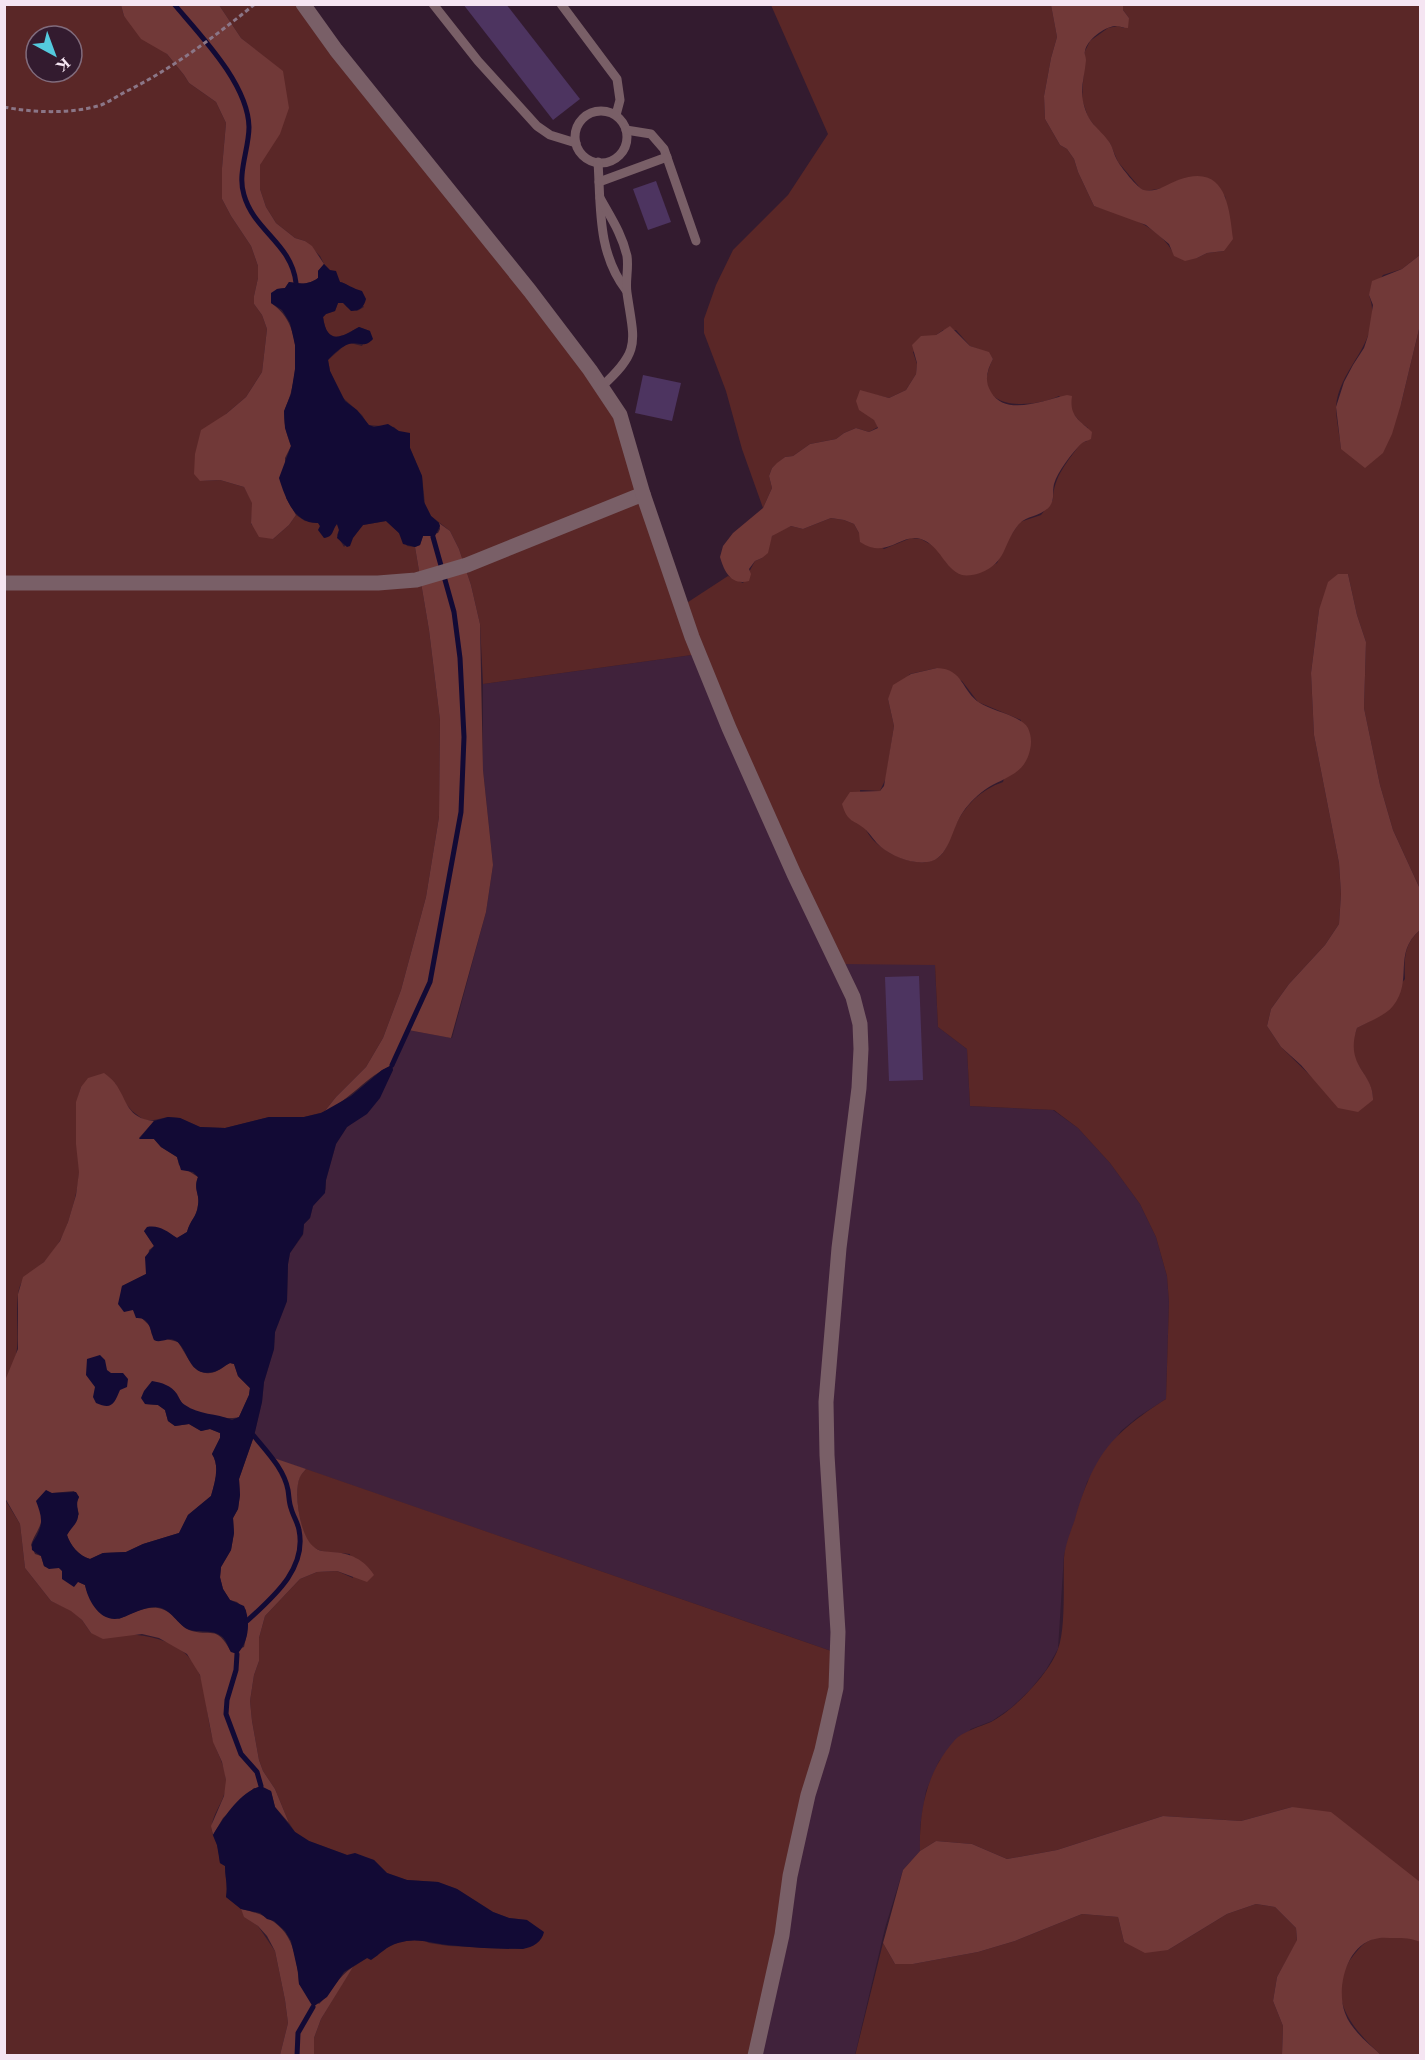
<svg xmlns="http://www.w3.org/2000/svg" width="1425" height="2060" viewBox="0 0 1425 2060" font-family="Georgia,serif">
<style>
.built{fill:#40223b}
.green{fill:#5a2727;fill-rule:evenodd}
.forest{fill:#713938}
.water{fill:#120a35}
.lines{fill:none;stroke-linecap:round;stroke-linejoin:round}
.stream{stroke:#120a35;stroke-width:5}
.building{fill:#4d3460}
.path{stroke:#8b7687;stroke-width:3;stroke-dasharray:4.5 3;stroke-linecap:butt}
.service{stroke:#795f67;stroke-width:9}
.minor{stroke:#795f67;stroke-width:15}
.tertiary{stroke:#795f67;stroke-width:15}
</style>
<rect width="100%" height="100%" fill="#331b2f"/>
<path class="built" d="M699,654L935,965L938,1027L967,1049L970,1106L1053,1110L1078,1128L1110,1163L1140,1204L1156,1237L1167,1276L1169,1302L1166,1399L1138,1417L1121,1431L1087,1482L1064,1555L1058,1649L1046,1670L1030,1690L1011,1708L992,1721L971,1729L939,1761L926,1791L920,1827V1851L903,1870L885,1928L855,2055H755L837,1653L270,1457L254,1436L262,1402L264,1382L274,1349L275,1332L287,1301L288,1264L290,1253L303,1235L304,1224L310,1218L313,1206L326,1189V1180L336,1144L347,1127L356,1120L386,1083L393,1070L392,1065L408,1030L452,1038L486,912L493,865L483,770V684Z"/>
<g class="green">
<path d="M5,5H121L124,16L167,54L184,75L189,83L216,102L226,123L222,168V199L231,216L251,246L258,266V278L254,296V304L262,315L267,329L262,372L246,397L226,414L200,481L220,480L244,487L253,503L251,524L273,539L289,525L296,515L305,521L318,522L320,526L337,524L339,530L337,535L344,547L363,525L386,521L399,533L407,546L415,547L429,630L440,720L439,817L426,897L401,990L383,1038L366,1067L336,1097L324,1112L304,1117H269L225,1128L200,1127L180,1118L168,1117L154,1120H144L132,1111L122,1099L115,1083L81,1087C71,1116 80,1143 79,1173C78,1189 73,1207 68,1222C63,1237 56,1249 45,1261C33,1273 20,1275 18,1295C14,1329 25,1350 5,1383ZM36,36H72V72H36Z"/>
<path d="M219,5H303L620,415L682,606L728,576L743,583L755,561L762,558L772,536L777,532L791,526L803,529L831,518L844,520L854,524L859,533L884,549L911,538L921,539L937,548L946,562L976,574L997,563L1009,538L1020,522L1041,515L1053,500C1053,477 1068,461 1081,443L1087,441L1088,428C1075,420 1071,407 1059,396C1029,410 967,410 993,359L989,353L970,346L956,330H943L913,352L917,364L916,374L906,390L889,398L860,391L878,427L869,432L856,428L844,433L836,439L810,444L793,456L785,457L772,468L769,476L772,488L763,508L742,449L726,391L704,333V319L716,285L733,250L788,195L828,134L771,5H1051L1057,37L1051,58L1044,96L1045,119L1060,145L1067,149L1074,159L1078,172L1094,206C1125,215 1160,225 1175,256L1197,258L1207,253L1224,251L1227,208L1225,196L1179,180L1163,188L1146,191L1141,189L1118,162L1110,143L1099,132L1088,117L1082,99L1085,51L1090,41L1108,28L1118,26L1124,28L1129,18L1123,10V5H1420V255L1402,269L1383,275L1369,295C1385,341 1339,366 1336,407C1336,420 1340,436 1341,449L1401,404L1420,325V889L1393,830L1380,785L1364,708L1366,642L1357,615L1348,574L1319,610L1311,673L1314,735L1339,863L1341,894L1339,924L1325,945L1289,984L1271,1009L1267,1026L1281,1047L1320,1085L1373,1100C1374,1079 1350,1064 1352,1042C1353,1038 1356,1032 1357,1028L1370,1021L1405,979C1404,958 1404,944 1420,930V1882L1292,1807L1241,1821L1163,1816L1057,1850L1007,1859L972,1844L936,1841L920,1851C919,1815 925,1780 946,1751C950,1746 953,1741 958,1737C968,1730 979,1727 991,1722C1014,1710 1049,1674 1058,1649C1066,1628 1063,1582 1064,1558C1065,1545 1071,1531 1075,1519C1094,1455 1110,1435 1166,1399L1169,1302L1167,1276L1156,1237L1140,1204L1110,1163L1078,1128L1054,1110L970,1106L967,1049L938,1027L935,965L838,964L699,654L483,684L480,624L471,585L459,549L450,531L431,516L425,504L422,476L410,448V443L394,427L368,425L362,415L341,396L330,371L328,360L345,345L350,343L362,346L370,331L359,327C341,337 327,346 323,317L326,314L335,311L338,303L343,302L347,307L357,311L364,307C357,297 352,284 340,282L324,264L320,256L305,241L295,238L276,223L266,207L260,189V165L283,72L241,38ZM937,668L962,681L978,702L1021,720L1003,782C980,790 964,806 954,828C950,836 948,847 942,854C924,876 872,850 865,827C861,816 862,802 860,790L880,791L886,778L894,726L888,699L910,674Z"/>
<path d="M306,1469L837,1653L755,2055H314V2038L321,2019L345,1979L353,1967L367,1958L377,1956L382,1950L399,1942L421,1939L429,1943L449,1946L523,1949L527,1920L509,1918L493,1912L457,1889L438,1882L407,1880L387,1873L374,1860L347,1855L309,1841L295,1832L289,1823L275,1789L263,1771L259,1760L252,1721L250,1701L254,1675L259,1661V1638L265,1616L300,1579L317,1572L337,1571L353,1578L350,1554C339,1552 322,1554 313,1547C300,1537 293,1492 300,1476C301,1474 304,1472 306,1469Z"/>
<path d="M4,1498L20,1524L25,1568L51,1601L71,1610L82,1620L91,1633C131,1634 185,1631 201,1678C206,1696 207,1714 211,1732C214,1749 225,1763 226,1780C228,1798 212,1812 212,1827C211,1834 215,1839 217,1845C219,1851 219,1857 220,1863L225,1866C225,1878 228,1884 226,1897L241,1909L245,1917L258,1926L275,1951L285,2000L288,2023L280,2055H5Z"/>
<path d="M1256,1904L1275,1907L1296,1928L1297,1941L1277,1977L1273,2001L1283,2026L1282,2055L855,2056L883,1943L895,1964H913L978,1952L1015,1941L1082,1914L1118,1917L1124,1942L1168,1950L1227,1914Z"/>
<path d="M1410,1937L1420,1942V2055H1381C1354,2030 1325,1999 1350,1960C1356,1952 1363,1942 1373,1939C1384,1935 1399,1938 1410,1937Z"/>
</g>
<g class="forest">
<path d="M121,5H219L241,38L283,71L289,108L280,134L260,165V189L266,207L276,223L295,238L305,241L312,246L324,264L318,271V278C309,285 300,284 289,282L285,288L277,289L271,303C300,322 299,361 291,392C289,400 285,407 284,414C284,426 287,435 291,446L285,458L286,498L296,515L289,525L273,539L259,537L251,523L252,503L244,487L220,480L200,481L194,474L195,454L201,430L226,414L246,397L262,372L267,329L262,315L254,304V296L258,278V266L251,246L231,216L222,199V168L226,123L216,102L189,83L184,75L167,54L141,39L124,16Z"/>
<path d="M1051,5H1123V10L1129,18L1128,28C1123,28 1120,26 1115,26C1104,27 1087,40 1085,51C1084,54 1086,57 1086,60C1085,74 1080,88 1083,101C1088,125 1098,126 1110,143C1113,148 1114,155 1117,160C1120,166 1138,189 1144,190C1156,193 1168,184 1178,180C1225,163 1229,204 1233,239L1224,251L1207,253L1197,258L1185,261L1174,256L1169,244L1146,225L1094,206L1078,172L1074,159L1067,149L1060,145L1045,119L1044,96L1051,58L1057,37Z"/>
<path d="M1420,255V325L1401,404L1392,434L1383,453L1365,468L1341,449L1336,407L1344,382L1353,365L1364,348L1368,336L1373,305L1369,295L1372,281L1402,269Z"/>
<path d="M950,326L970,346L989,352L993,359C987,370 984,381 991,392C1005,417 1045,400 1067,395L1072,396C1069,416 1079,420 1092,432L1091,439C1087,441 1082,442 1079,446C1070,456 1058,471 1054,484C1052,492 1055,499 1050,506C1041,517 1027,515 1019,524C1002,544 1008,562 980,573C975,575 967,576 962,575C944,569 941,546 921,539C900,533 888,560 860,542L859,533L854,524L844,520L831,518L803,529L791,526L772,536L768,553L762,558L755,561L749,569L751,574L749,581C731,586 724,571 720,557L723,546L733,533L763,508L772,488L769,476L772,468L777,463L785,457L793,456L810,444L836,439L844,433L856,428L869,432L878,428L874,420L859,410L856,401L860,390L889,398L906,390L916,374L917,363L912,345L921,336L936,335Z"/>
<path d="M439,523L450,531L459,549L471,585L480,624L483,770L493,865L486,912L451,1038L408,1030L392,1065C367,1076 350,1100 324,1112L336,1097L366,1067L383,1038L401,990L426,897L439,817L440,720L429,630L415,547L420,545L423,536L438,533L440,529Z"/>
<path d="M1338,574H1348L1357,615L1366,642L1364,708L1380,785L1393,830L1420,889V930C1392,954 1414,980 1393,1006C1385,1016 1368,1022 1357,1028C1344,1067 1374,1072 1373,1100L1358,1112L1338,1108L1301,1065L1281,1047L1267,1026L1271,1009L1289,984L1325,945L1339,924L1341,894L1339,863L1314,735L1311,673L1319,610L1328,582Z"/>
<path d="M937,668C964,669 961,691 980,703C992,711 1022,716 1028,728C1031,735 1032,742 1030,750C1025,773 1007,777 989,787C979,793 969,803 963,812C952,827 950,855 932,861C916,866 893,857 881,847C875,842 871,835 866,830C854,819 848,824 842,804L850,792L880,791L884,786L894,726L888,699L893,685L911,674Z"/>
<path d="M104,1073C108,1076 112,1079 115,1083C128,1101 126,1118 154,1121L139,1138L154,1139L161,1147L177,1157L179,1165L198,1177C193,1188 200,1194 198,1205C197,1217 190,1220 187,1232L177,1238L165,1231H144L154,1246L149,1250L146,1274L122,1286L121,1296L130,1310H133L150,1326L152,1335L178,1342C187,1355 196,1381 217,1371C222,1369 225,1365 230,1363L234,1364L238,1376L250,1388L249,1395L239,1417C227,1421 194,1413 183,1405C182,1403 179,1398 178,1396L145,1404L158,1405L165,1410L168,1421L175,1426L189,1424L201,1431L210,1429L220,1433V1438L212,1454C220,1467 215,1482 211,1496L188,1515L179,1533L143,1544L126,1552L103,1553L90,1559C79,1556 70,1545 67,1535L79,1514L76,1504L79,1497L74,1491L52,1493L38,1505C48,1522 35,1531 31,1545L35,1554L41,1556L44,1566C50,1569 54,1566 59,1568C68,1573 75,1581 85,1585L87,1591L119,1619C136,1611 155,1601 171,1614C177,1619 182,1627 189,1630C211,1638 216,1623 231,1652L244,1647L247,1633L246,1610L237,1602L230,1600L223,1589L220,1578L221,1567L231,1550L234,1533L233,1518L238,1509L240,1495L239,1479L254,1436L271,1457L306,1469C304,1472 301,1474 300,1477C293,1492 300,1537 314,1547C319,1552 325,1551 331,1552C350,1553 364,1559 374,1575L367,1582L337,1571L317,1572L300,1579L265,1616L259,1638V1661L254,1675L250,1701L252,1721L259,1760L263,1771L275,1789L289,1823L275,1807L271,1791L254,1788L223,1818L213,1835L211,1826L224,1796L226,1780L222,1762L213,1742L200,1675L187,1654L159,1638L142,1634L103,1639L91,1633L82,1620L71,1611L51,1601L25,1568L20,1524L5,1498L4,1383L18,1349V1294L23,1277L44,1262L60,1241L68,1222L76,1195L79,1172L76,1144V1102L81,1087L88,1078Z"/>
<path d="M1292,1807L1331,1812L1420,1882V1942C1411,1938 1404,1938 1394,1938C1388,1938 1381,1937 1375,1939C1346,1945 1336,1989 1345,2013C1351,2030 1368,2043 1381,2055H1282L1283,2026L1273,2001L1277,1977L1297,1940L1296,1928L1275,1907L1256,1904L1227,1914L1168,1950L1145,1953L1124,1942L1118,1917L1082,1914L1015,1941L978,1952L913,1964H895L883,1943L903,1870L920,1851L936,1841L972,1844L1007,1859L1057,1850L1163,1816L1241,1821Z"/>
<path d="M241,1909C285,1918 296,1940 299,1984L319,2004C332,1992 338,1976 353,1967L321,2019L314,2038V2055H280L288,2023L285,2000L275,1951L267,1936L258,1926L244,1917Z"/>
</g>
<g class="water">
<path d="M324,264L330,270L336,271L340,282C345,283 354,289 362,291L366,299C364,307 360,311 351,311L343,303H338L335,311L326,314L323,317C327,346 342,337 359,327L370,331L373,339C364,349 359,341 349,344C342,346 332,355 328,360L330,371L345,401L357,410L369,425L374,427L388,424L399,431L410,433V448L422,476L424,502L431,516L439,523L440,526L435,536H423L420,545L415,547L403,544L399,533L386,521L363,525L353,538L350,546L347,547L337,538L339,530L337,524C332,530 334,537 324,538L318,530L320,526L318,523C294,524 285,497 279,478L291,446L285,428L284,411L291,394L295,369V345L290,323L282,310L271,303V293L277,289L285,288L289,282C300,284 309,285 318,278V271Z"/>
<path d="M392,1065L393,1070L380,1098L367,1114L347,1127L336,1144L326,1180L325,1193L313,1206L310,1218L304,1224L303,1234L290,1253L288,1264L287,1301L275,1332L274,1349L264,1382L262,1402L254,1436L239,1479L240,1495L238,1509L233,1518L234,1533L231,1550L221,1567L220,1577L223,1589L230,1600L244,1606C251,1621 249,1642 237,1654L231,1652C228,1647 226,1639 221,1636C212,1629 200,1633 190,1630C177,1626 172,1608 156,1607C143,1607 133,1614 121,1618C101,1624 88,1601 85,1585L78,1582L74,1587L62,1579V1571L59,1568L49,1569L44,1566L41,1556L32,1550C31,1541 35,1541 38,1533C44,1521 40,1512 36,1501L46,1490L52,1493L76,1492L79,1497C75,1505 79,1509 78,1517C77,1524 70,1529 67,1535C70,1545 79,1556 90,1559L103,1553L126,1552L143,1544L179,1533L188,1515L211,1496C215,1482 220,1466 212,1454L220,1438V1433L210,1429L201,1431L189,1424L175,1426L168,1421L165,1410L158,1405L145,1404L141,1398L144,1391L152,1381C162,1383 171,1385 177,1394C179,1398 181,1403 185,1405C199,1415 216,1413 232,1420L239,1417L249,1395L250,1388L238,1376L234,1364L230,1363C224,1366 219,1371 213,1372C188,1378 189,1349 176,1341C169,1336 161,1344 154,1340C150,1330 150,1317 136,1318L133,1310L124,1312L118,1304L122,1286L146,1274L145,1257L154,1246L144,1231L147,1227C160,1225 166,1231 177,1238L187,1232C190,1220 197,1217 198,1205C200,1193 193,1191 198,1177L193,1172L181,1170L177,1157L161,1147L154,1139H139L154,1121L168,1117L180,1118L200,1127L225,1128L269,1117H304L321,1113L351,1096L382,1070Z"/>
<path d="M100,1355L105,1360L107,1370L111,1373H123L128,1379L127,1387L120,1390C114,1404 112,1410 96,1403L93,1397L95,1387L86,1375L87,1359Z"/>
<path d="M261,1786L271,1791L275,1807L295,1832L309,1841L347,1855L355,1853L374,1860L387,1873L407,1880L438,1882L457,1889L493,1912L509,1918L527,1920L544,1932C542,1942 533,1947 523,1949C498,1949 473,1948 448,1945C430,1943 416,1937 398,1943C387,1946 380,1954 371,1960L367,1958L344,1972L327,1997L313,2007L299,1984L298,1972L291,1941L285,1931L274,1921L267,1919L260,1913L241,1909L226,1897C228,1885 225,1877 225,1866L220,1863L217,1845L213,1835C224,1817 240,1792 261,1786Z"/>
</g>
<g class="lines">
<g class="stream">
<path d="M174,4C201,36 248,84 249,127C249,149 237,174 244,195C254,231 292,244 296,283"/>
<path d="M392,1065L430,982L461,812L464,737L460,658L454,612L433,537"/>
<path d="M247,1621C273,1597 307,1569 299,1530C298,1523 293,1516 291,1508C289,1503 289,1496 288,1490C284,1469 267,1452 254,1436"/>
<path d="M237,1654L236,1670L227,1700L226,1714L241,1754L257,1772L261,1786"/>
<path d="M297,2056L298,2033L313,2007"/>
</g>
</g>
<g class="building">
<path d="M463,4H506L580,99L553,120Z"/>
<path d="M656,181L671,222L648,230L633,189Z"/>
<path d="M643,375L681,383L672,421L635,413Z"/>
<path d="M919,976L923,1080L889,1081L885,977Z"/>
</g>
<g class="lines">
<path class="path" d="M4,107C33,113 73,114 101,105C109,102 117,96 125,92C172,69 214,37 255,4"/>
<g class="service">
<path d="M433,4L478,61L537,126L550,135L576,143"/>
<path d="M561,4L617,79L620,100L616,115"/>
<circle cx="601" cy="137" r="26"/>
<path d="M626,130L651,134L664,149L696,241"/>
<path d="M598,162C601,207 597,252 626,290"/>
<path d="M599,182L667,157"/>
<path d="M600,198C611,218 622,234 627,256C629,269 625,281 627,293C634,342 642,350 601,387"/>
</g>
<path class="minor" d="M4,583H378L416,580L467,565L643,494"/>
<path class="tertiary" d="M303,4L336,50L530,291L590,370L620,415L643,494L692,637L729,728L794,874L853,997L860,1024L861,1049L859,1088L839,1248L826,1402L827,1455L838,1632L836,1688L822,1750L808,1795L790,1876L782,1935L755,2056"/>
</g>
<rect width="1425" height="2060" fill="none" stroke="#f5e5f2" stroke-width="12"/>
<g transform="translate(54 54) rotate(139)"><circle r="28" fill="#331b2f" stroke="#816c7d" stroke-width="1.5"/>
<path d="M0-4.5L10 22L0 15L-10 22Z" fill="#54cade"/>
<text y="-9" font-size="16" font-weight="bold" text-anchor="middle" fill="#f5e5f2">K</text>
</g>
</svg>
